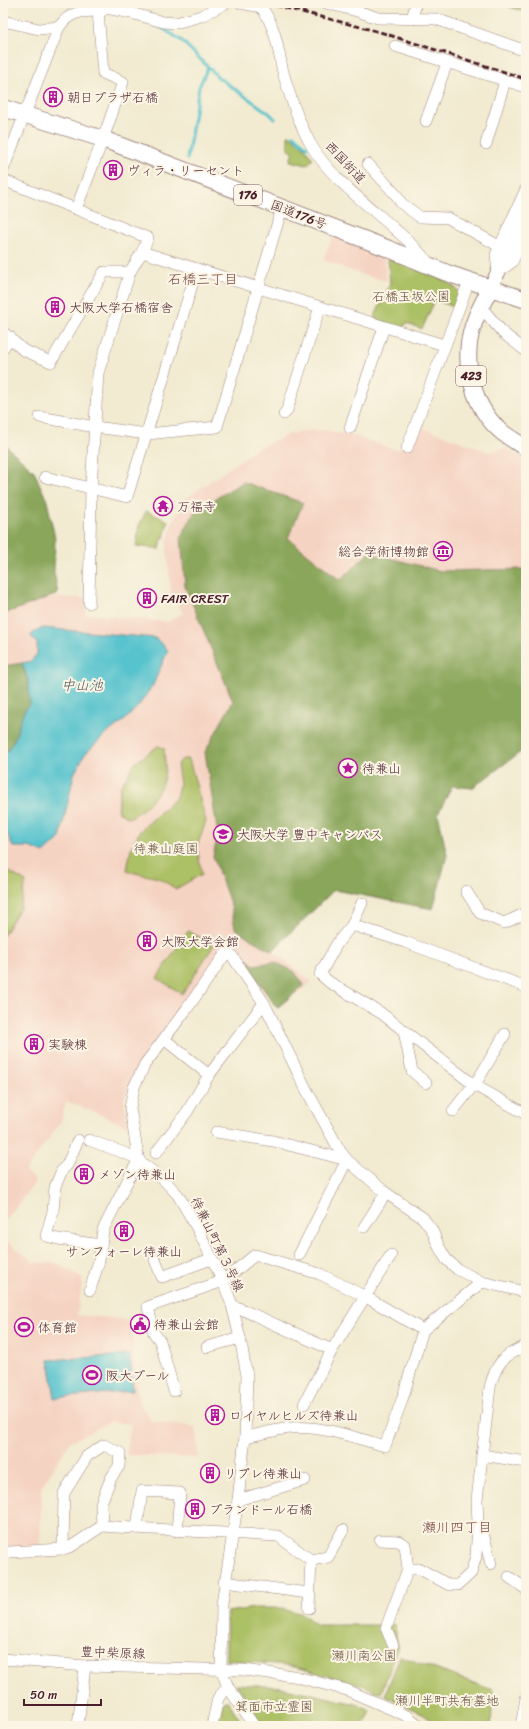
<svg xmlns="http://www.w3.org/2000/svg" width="529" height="1729" viewBox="0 0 529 1729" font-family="Sriracha,'Klee One',sans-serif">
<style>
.built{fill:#f5d3c2}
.green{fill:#acc065;stroke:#7b7048}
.forest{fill:#89a65a;stroke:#6a6242}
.water{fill:#56c3cd;stroke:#50717c}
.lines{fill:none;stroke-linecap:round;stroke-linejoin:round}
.stream{stroke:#56c3cd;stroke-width:3}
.minor-casing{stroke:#9e857e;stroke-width:12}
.major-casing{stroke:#9e857e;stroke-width:16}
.highway-casing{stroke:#9e857e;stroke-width:18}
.minor{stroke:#fff;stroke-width:11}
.major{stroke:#fff;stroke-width:14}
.highway{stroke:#fff;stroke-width:16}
.rail{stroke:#4a1f2b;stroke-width:3;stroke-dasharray:6 3;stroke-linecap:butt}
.labels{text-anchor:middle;stroke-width:4;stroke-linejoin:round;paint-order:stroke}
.shield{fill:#fcf5e5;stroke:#7f5f63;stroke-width:1}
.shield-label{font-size:12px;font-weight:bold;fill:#4a1f2b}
.poi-label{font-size:13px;fill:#4a1f2b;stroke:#fcf5e5;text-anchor:start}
.street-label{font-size:13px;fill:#4a1f2b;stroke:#fcf5e5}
.park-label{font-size:13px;fill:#674f3c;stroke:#fcf5e5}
.neighbourhood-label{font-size:14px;fill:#7a4846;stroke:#fcf5e5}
.water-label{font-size:14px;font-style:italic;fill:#4e5864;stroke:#fcf5e5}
</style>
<rect width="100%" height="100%" fill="#fcf5e5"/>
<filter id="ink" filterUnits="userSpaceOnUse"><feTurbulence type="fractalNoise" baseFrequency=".025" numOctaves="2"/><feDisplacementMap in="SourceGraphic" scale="8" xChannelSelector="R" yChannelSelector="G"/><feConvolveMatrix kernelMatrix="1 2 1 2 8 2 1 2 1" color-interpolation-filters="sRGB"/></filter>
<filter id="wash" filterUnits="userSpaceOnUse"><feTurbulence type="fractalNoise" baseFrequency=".012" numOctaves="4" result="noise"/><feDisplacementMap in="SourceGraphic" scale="16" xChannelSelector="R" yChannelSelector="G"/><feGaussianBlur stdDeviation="0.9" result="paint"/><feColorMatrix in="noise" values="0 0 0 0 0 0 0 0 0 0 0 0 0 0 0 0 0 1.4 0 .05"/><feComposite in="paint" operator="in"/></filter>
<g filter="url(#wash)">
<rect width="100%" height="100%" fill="#f2ebd1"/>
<g class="built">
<path d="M333,236L384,257L387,281L363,275L323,260Z"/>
<path d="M419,426L489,452L507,448L526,460V748L472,788L452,786L438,814L447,855L433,909L334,890L272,950L312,982L277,1008L224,944L184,1005L138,1066L124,1098L128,1126L66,1101L61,1122L25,1171L36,1181L3,1224V440L35,484L45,597L86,598V614L167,622L183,613L171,592L167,551V540L173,521L185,499L258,448L290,434L304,431L325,430L354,436L397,450L403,446Z"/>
<path d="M3,1238L35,1263L54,1262L83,1278L77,1315L131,1320L138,1401L151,1421L196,1427L198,1458L126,1455L131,1424L110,1422L70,1442L42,1486L40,1545L3,1548Z"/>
</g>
<g class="green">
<path d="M498,3H526V12Z"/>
<path d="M288,134L305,148L313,159L307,165L290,161L293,152L288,149Z"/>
<path d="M388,258L448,282L460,292L454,307L435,300L422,329L406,323L403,329L374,318L390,284Z"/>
<path d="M146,511L168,521L164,538H162L160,549L136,546L139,526Z"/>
<path d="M158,746L164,748C164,756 166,763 165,770C165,789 145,811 129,818L118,812L120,787L135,763Z"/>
<path d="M183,759H189L206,821L197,847L202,874L176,889L159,878L135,873L127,870L131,848L140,831L175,799L180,784L177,764Z"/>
<path d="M6,870L26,882L20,908L3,936V873Z"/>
<path d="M188,931L214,945L182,994L157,978Z"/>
<path d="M254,1608H278L303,1614L316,1625H395L398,1647L381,1693L362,1685L287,1665L226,1660L227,1612Z"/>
<path d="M400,1656L493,1690L491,1726H439L424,1715L385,1695Z"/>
<path d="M236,1684L281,1687L360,1705L370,1710L363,1726L355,1723L353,1726H263Z"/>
<path d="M225,1701H228L242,1723L219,1721L223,1702Z"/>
</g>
<g class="forest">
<path d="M3,443L34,471L47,501L55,538L54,572L58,594L9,612L3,616Z"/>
<path d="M243,482L303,503L288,538L340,580L369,553L441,571L526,569V748L472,788L452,786L438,814L447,855L433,909L334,890L272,951L252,940L235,928L231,906L213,856L218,835L205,752L233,701L185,586L181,537L195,511Z"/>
<path d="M22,663L28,682L30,704L23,713L15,738L7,752L3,753V666Z"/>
<path d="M238,952L254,965L274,962L294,971L304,985L277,1008Z"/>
</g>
<g class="water">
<path d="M43,628L155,638L168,650L153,685L139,705L125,720L107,733L85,754L74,774L60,838L44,853L29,847H13L3,824V753L7,752L15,738L23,713L30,703L28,680L22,663L31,661L37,654V643L31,636L33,633Z"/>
<path d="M130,1355L133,1391L55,1398L49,1360Z"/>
</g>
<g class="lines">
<g class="stream">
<path d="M159,26L181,40L219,78L269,113L275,119"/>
<path d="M293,135L307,147"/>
<path d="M187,159L199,87L208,67"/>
</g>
</g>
</g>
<g filter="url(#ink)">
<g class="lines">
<defs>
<g id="minor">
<path d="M241,3L261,7"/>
<path d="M326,3L357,11L378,18L436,19L526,51"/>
<path d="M261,7C276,26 278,50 283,72C290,97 298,121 310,143C328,176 369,206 397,231C409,241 419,252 429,263"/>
<path d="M412,19L416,3"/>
<path d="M3,21L39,29L59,27"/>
<path d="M395,46L526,87"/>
<path d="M426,121L447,63"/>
<path d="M486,144L505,81"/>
<path d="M368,164L397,196L401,203L420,217L448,218L499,246"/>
<path d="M3,170L59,27C71,10 83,11 102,11L106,8L131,13L163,22L176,23L201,16L226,3"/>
<path d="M3,180L76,209"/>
<path d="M526,189L496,255L498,272L512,262L526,233"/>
<path d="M142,252L444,345"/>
<path d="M481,307L503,333L526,351"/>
<path d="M3,332L23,350L51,362L104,272H130"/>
<path d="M3,348L10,337"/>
<path d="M284,414L287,410L320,307"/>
<path d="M40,417L95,427L147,434L217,427L282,208"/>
<path d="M350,428L384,327"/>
<path d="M407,448L469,281"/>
<path d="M45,477L127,497L197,269"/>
<path d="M89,603L91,488L98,373L130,272L142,252L148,238L76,209L103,139L123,82L103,73L98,11"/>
<path d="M466,891L480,913L504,923L526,913"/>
<path d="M352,925L362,903"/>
<path d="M526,987L405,942L352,925L338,942L320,974L329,982L381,1013L474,1085L526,1114"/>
<path d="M404,1031L412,1071L426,1083"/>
<path d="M164,1039L209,1075"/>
<path d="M453,1111L479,1078L505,1034"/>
<path d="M216,1132L273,1141L347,1160L299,1255"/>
<path d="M78,1140L67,1165L62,1170L55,1187L53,1211L46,1236L58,1239L101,1245"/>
<path d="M89,1140L132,1156L164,1180L178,1195L197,1228L223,1281L232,1305L240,1338L247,1376L245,1437L238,1500L222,1604L221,1669L228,1687L254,1726"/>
<path d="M156,1153L187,1112L209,1075L264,1003"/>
<path d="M139,1162L130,1108L134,1087L145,1064L186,1010L228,950L264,1003L306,1089L340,1151L347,1160L386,1193L423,1218L432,1230L439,1247L446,1259L457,1269L482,1282L526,1292"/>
<path d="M364,1227L386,1193"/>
<path d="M155,1260L162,1277L211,1259"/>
<path d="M90,1290L99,1261L103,1230L134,1168L139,1162"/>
<path d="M232,1305L332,1350"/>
<path d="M207,1347L240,1338"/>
<path d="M174,1391L160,1341L154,1333L148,1307L223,1281L255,1255L320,1274L366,1297L423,1330"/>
<path d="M304,1404L332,1350L391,1255"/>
<path d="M245,1437C260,1434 275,1430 290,1428C322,1425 355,1438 385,1446L402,1400L423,1330L482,1282"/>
<path d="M482,1455L526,1462"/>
<path d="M238,1500L305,1480"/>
<path d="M137,1528L142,1491L180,1493L177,1531"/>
<path d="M380,1540L398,1541L405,1545L408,1569"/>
<path d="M63,1549L64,1493L87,1456L104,1445L120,1453L119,1466L111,1478L101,1503L102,1526"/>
<path d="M3,1556L9,1552L63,1549L72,1546L102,1526L116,1527L278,1536L311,1560L309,1608"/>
<path d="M311,1560L328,1557L343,1530"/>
<path d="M491,1564L483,1533L478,1523L477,1500L490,1387C496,1364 503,1355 526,1346"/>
<path d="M509,1577L526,1589"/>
<path d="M224,1582L309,1593"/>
<path d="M393,1645L386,1628L408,1569H420L449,1585H458L471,1573L476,1556L478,1526"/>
<path d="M3,1659L85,1666L243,1670L293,1676L347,1690L407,1716L420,1726"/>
<path d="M78,1726L85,1666"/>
<path d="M212,1726L218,1698L228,1687"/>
<path d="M521,1726L526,1698"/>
</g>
<path id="major" d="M491,287L526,214"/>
<g id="highway">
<path d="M3,108L103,139L389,249L447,273L526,300"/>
<path d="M491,287C484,300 477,313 473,326C461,362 473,409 503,433C510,438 518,443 526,448"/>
</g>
</defs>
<use href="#minor" class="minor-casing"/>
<use href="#major" class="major-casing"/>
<use href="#highway" class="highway-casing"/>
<use href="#minor" class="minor"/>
<use href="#major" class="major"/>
<use href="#highway" class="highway"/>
<path class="rail" d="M267,3L380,32L526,79"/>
</g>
</g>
<defs>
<symbol id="building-ring" viewBox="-11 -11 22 22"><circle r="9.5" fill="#fcf5e5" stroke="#b5179e" stroke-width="1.5"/><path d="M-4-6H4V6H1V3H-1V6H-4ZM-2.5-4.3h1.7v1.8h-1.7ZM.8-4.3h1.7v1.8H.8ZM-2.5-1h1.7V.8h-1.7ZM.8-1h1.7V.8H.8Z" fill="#b5179e"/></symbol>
<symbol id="temple-ring" viewBox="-11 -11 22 22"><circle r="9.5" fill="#fcf5e5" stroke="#b5179e" stroke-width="1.5"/><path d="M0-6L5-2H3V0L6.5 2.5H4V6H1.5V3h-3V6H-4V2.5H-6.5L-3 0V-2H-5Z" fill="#b5179e"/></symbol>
<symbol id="museum-ring" viewBox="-11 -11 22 22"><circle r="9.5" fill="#fcf5e5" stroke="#b5179e" stroke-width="1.5"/><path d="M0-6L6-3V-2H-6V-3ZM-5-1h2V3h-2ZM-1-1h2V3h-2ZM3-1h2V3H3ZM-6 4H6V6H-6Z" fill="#b5179e"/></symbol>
<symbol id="sight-ring" viewBox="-11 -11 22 22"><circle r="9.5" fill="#fcf5e5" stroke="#b5179e" stroke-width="1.5"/><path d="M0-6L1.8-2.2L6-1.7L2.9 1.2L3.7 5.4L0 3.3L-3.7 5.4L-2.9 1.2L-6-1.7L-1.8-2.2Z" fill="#b5179e"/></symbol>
<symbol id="university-ring" viewBox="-11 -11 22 22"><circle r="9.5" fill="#fcf5e5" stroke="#b5179e" stroke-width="1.5"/><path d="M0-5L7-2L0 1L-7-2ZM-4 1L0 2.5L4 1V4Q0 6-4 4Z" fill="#b5179e"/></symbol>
<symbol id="civic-ring" viewBox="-11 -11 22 22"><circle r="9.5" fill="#fcf5e5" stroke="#b5179e" stroke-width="1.5"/><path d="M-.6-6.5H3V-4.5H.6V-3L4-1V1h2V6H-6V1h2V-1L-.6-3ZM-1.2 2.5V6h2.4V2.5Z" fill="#b5179e"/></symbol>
<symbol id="stadium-ring" viewBox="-11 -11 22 22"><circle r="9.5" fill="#fcf5e5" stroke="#b5179e" stroke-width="1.5"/><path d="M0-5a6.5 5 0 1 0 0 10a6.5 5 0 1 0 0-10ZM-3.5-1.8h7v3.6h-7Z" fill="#b5179e"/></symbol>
</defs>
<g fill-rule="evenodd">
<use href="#building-ring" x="42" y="86" width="22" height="22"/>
<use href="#building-ring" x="102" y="159" width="22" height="22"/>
<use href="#building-ring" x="44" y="296" width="22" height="22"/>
<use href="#temple-ring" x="152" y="495" width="22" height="22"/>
<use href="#museum-ring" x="432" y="540" width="22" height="22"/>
<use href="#building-ring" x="136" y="587" width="22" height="22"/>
<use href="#sight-ring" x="337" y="757" width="22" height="22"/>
<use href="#university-ring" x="212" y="823" width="22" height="22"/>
<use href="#building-ring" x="136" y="930" width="22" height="22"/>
<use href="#building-ring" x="23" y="1033" width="22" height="22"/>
<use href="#building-ring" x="73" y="1163" width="22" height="22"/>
<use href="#building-ring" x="113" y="1220" width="22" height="22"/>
<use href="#civic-ring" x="129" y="1313" width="22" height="22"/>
<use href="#stadium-ring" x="13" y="1316" width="22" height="22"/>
<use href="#stadium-ring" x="81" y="1364" width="22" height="22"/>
<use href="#building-ring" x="204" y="1404" width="22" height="22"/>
<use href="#building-ring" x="199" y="1462" width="22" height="22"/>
<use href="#building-ring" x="184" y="1498" width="22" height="22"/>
</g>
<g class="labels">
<g class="shield">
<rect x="234" y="185" width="28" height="20" rx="3"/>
<rect x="456" y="366" width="30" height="20" rx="3"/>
</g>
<g class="shield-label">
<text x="248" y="199">176</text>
<text x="471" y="380">423</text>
</g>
<g class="poi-label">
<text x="67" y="102">朝日プラザ石橋</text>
<text x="127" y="175">ヴィラ・リーセント</text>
<text x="69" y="312">大阪大学石橋宿舎</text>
<text x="177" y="511">万福寺</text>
<text x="429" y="556" text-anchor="end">総合学術博物館</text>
<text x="161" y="603">FAIR CREST</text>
<text x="362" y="773">待兼山</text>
<text x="237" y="839">大阪大学 豊中キャンパス</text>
<text x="161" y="946">大阪大学会館</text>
<text x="48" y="1049">実験棟</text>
<text x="98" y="1179">メゾン待兼山</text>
<text x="124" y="1256" text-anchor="middle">サンフォーレ待兼山</text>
<text x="154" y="1329">待兼山会館</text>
<text x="38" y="1332">体育館</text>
<text x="106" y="1380">阪大プール</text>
<text x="229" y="1420">ロイヤルヒルズ待兼山</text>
<text x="224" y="1478">リブレ待兼山</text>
<text x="209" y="1514">プランドール石橋</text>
</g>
<g class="street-label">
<text transform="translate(346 162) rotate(47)" y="5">西国街道</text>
<text transform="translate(299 214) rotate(21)" y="5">国道176号</text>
<text transform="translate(218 1244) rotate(64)" y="5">待兼山町第３号線</text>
<text transform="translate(113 1652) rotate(2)" y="5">豊中柴原線</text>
</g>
<g class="park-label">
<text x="411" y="301">石橋玉坂公園</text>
<text x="166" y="853">待兼山庭園</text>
<text x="364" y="1660">瀬川南公園</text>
<text x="447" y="1705">瀬川半町共有墓地</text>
<text x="274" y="1711">箕面市立霊園</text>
</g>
<g class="neighbourhood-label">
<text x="203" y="284">石橋三丁目</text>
<text x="457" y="1532">瀬川四丁目</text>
</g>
<g class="water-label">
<text x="82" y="690">中山池</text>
</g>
</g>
<rect width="529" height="1729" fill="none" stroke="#fcf5e5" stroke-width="16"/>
<path d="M24 1699v6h77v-6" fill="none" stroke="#4a1f2b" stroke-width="2"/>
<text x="30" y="1699" font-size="12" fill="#4a1f2b" stroke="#fcf5e5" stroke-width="3" paint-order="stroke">50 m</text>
</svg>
